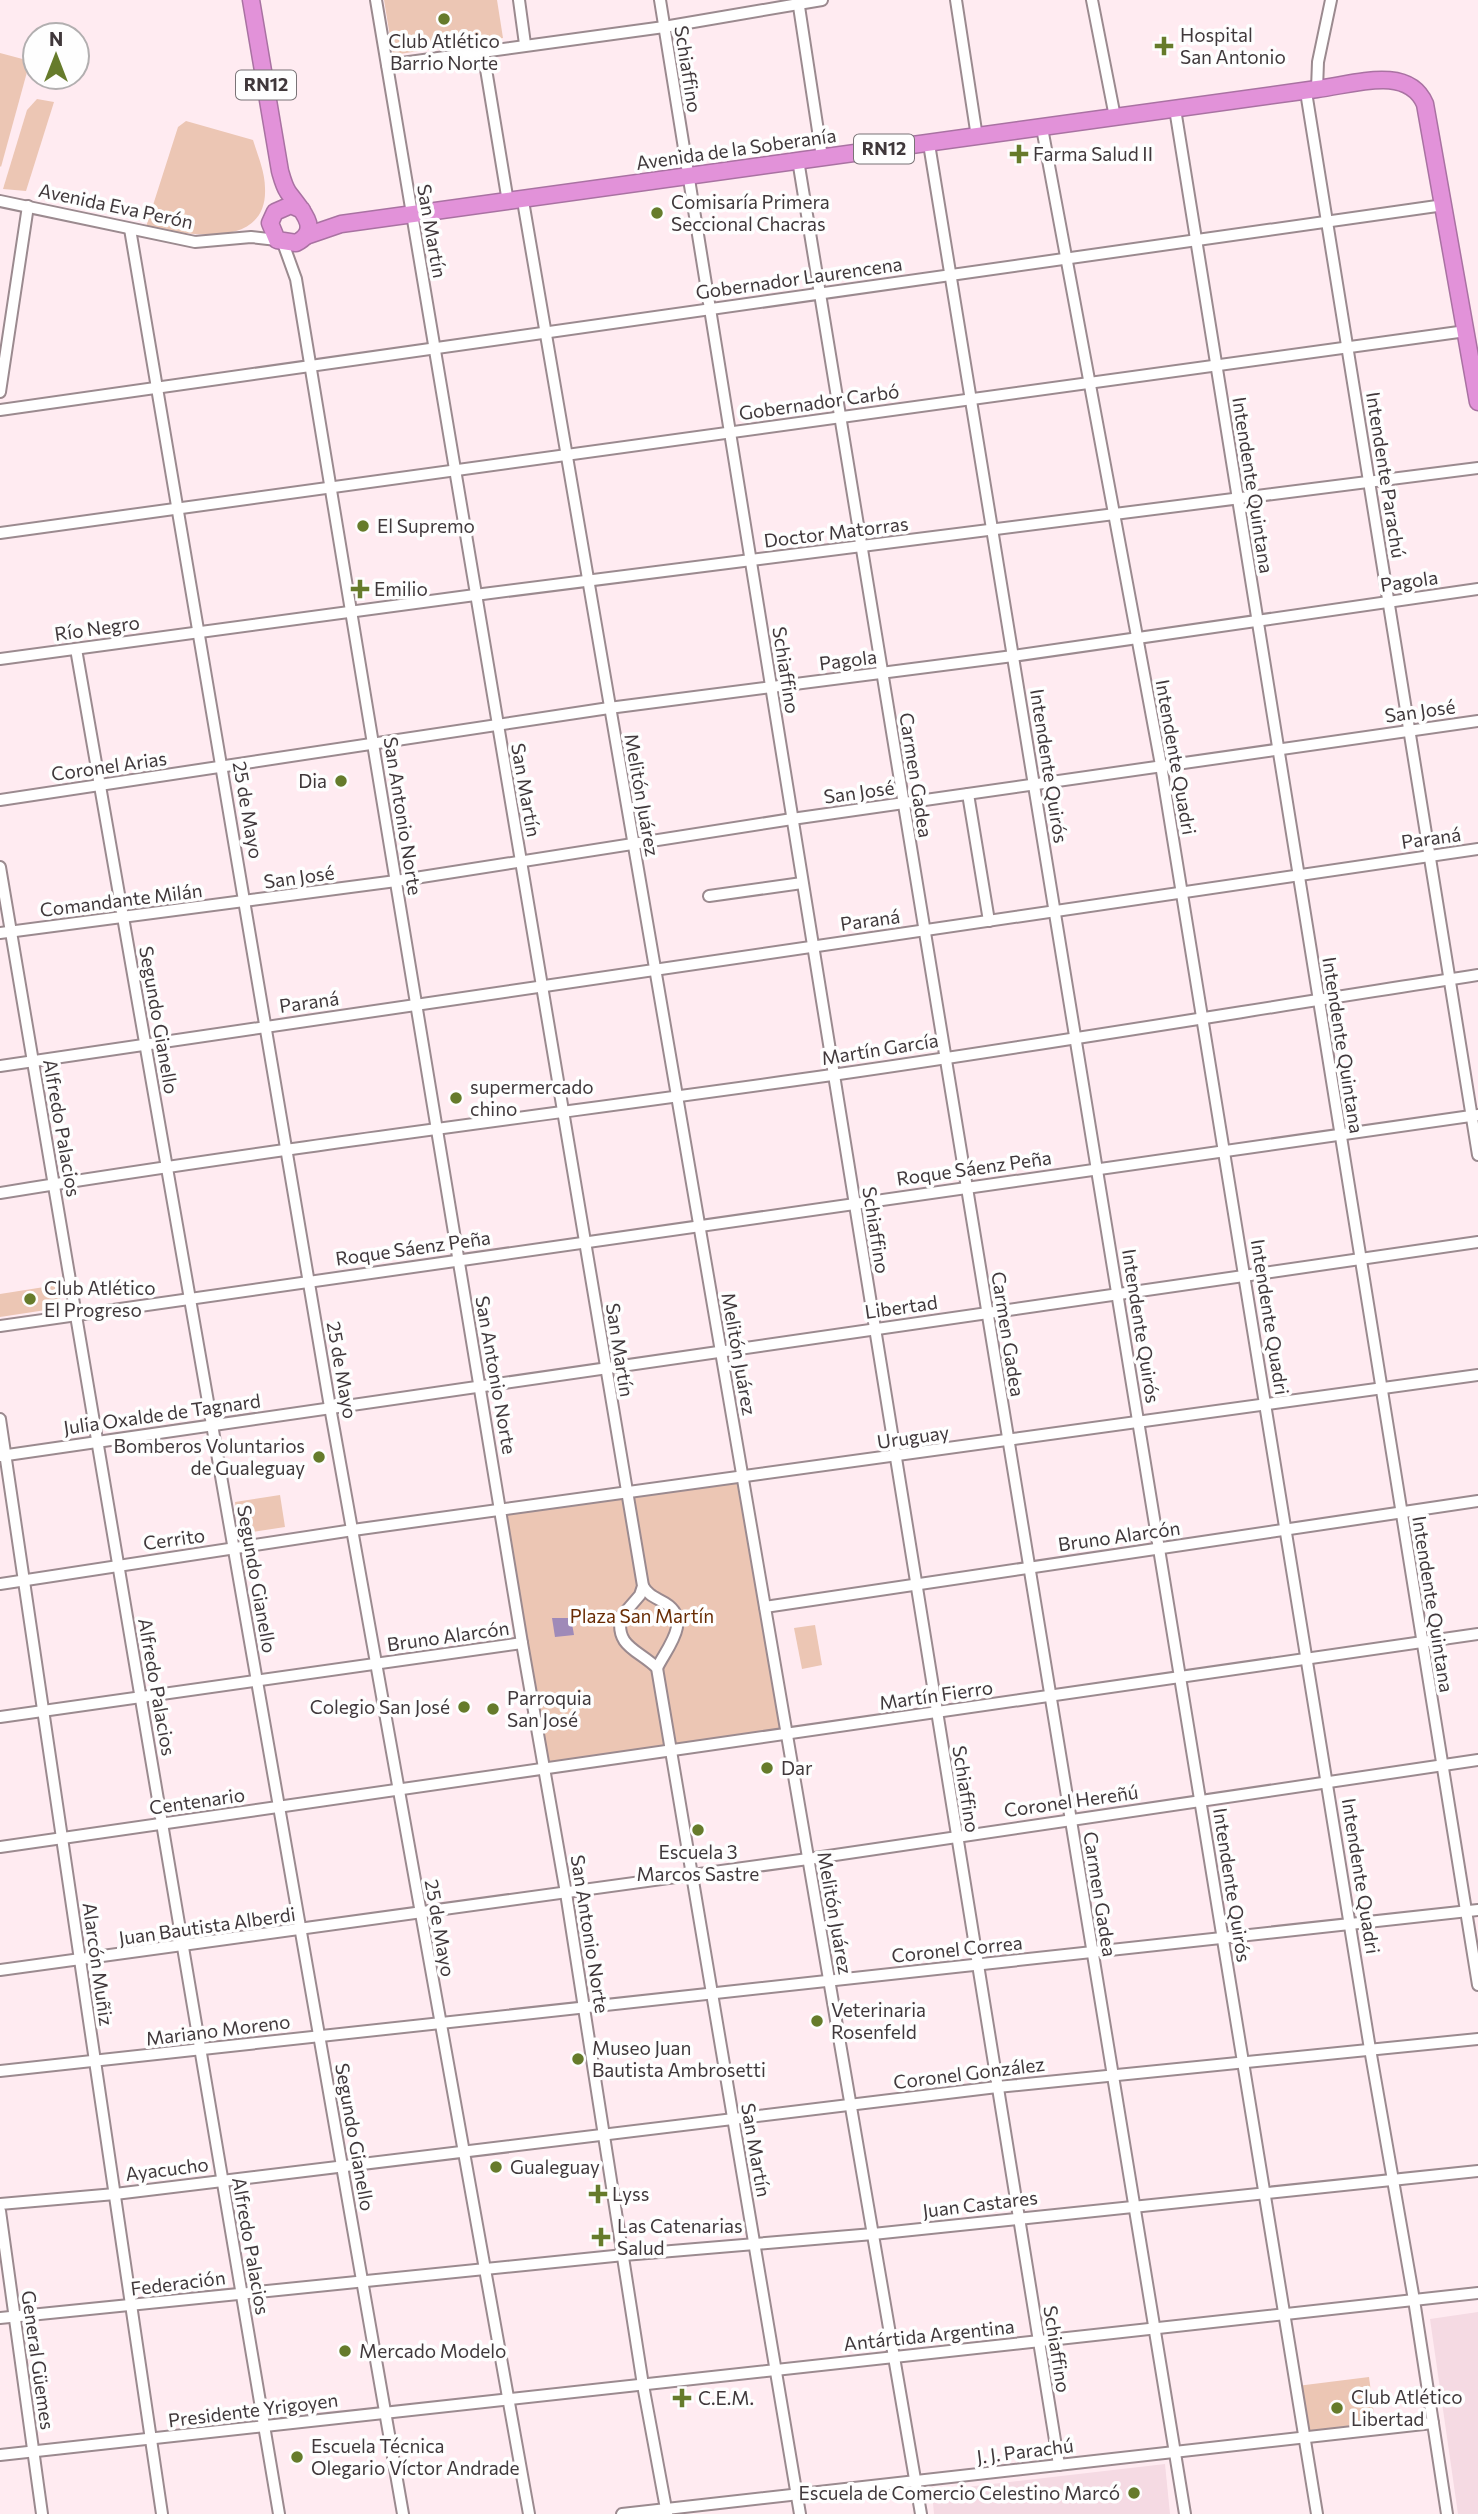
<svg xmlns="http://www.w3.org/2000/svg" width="1478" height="2514" viewBox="0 0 1478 2514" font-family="Commissioner,sans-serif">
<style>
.built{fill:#f5dae3}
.green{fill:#ecc6b4}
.water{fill:#9f8ab8}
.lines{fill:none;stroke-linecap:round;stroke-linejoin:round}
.minor-casing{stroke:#9b8a8f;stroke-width:14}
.highway-casing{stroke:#a972a2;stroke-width:19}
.minor{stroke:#fff;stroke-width:10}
.highway{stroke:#e292d9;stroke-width:16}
.poi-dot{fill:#667b2b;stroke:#fefefe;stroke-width:2.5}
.labels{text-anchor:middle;stroke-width:7;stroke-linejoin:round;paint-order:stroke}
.shield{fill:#fefefe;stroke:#797376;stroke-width:2}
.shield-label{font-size:18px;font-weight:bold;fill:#40383b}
.poi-label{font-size:19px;fill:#40383b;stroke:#fefefe;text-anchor:start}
.street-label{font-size:19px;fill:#40383b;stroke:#fefefe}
.park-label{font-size:19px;fill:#692c04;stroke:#fefefe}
</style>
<rect width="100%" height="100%" fill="#ffebf1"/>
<g class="built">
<path d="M1478,2312V2514H1458L1430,2319Z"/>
<path d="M1165,2464L1170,2514H934L932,2491Z"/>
</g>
<g class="green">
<path d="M384,0H497L503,38L393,55Z"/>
<path d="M0,53L30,61L1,167L0,166Z"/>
<path d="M37,99L54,102L26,191L3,189L27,110Z"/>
<path d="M186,121L253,140C258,156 265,172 265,188C268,251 186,234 146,227L178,127Z"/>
<path d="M57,1285L61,1303L59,1308L0,1317V1294Z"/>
<path d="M743,1477L787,1734L543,1769L502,1509Z"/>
<path d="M280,1495L285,1527L239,1534L235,1502Z"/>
<path d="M815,1625L822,1665L802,1669L794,1628Z"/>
<path d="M1369,2377L1376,2430L1305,2438L1297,2386Z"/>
</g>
<path class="water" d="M552,1618H571L574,1635L555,1637Z"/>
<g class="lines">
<defs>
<g id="minor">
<path d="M376,0L643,1586L640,1595L621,1617C615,1647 639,1650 657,1668L800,2514"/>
<path d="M519,0L525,44"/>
<path d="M660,0L1059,2465"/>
<path d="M798,0L822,157"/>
<path d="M956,0L977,137"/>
<path d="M1092,0L1115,117"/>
<path d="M483,51L508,202"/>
<path d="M387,65L664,27L822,0"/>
<path d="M1317,89L1318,62L1331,0"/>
<path d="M1306,92L1478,1155"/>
<path d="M1175,109L1478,1985"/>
<path d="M1042,128L1161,765L1370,2049L1414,2300L1447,2514"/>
<path d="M929,144L1317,2514"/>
<path d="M798,160L1185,2514"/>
<path d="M0,201L195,242L251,237L277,240"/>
<path d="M523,201L921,2514"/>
<path d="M130,229L330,1407L529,2514"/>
<path d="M283,243L296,279L522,1643L566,1893L643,2385L667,2514"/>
<path d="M0,392L28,206"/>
<path d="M0,410L1444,205"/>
<path d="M0,533L1466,331"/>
<path d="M76,649L403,2514"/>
<path d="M0,659L475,595L1478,468"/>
<path d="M968,794L989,921"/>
<path d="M0,800L609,708L1013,656L1478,589"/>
<path d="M0,867L279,2514"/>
<path d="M709,896L802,883"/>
<path d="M0,933L396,881L792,819L1478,721"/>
<path d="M0,1066L1478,849"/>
<path d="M0,1193C277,1148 555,1114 832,1075C1048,1044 1263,1008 1478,975"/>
<path d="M0,1326L1478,1115"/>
<path d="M0,1419L162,2514"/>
<path d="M0,1456L1478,1242"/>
<path d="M0,1584L353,1530L1478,1375"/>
<path d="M643,1586C649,1596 655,1597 665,1603C693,1620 666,1649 657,1668"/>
<path d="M765,1607L1478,1501"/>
<path d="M0,1717L522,1643"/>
<path d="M0,1847L1478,1634"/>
<path d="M0,1970L808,1859L1478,1760"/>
<path d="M0,2071L1478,1910"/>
<path d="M0,2204L115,2194L997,2087L1478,2039"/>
<path d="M0,2211L42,2514"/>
<path d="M0,2318L624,2255L873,2234L1478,2171"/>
<path d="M0,2455L1478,2293"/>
<path d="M622,2514L1433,2423"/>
</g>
<g id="highway">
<path d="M251,0L280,171C282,178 284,186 288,192C300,209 323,229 296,243L277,240L270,223L275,212L291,205L302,210"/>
<path d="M306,236L341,224L1317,89C1352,85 1408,64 1425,104L1478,402"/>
</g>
</defs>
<use href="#minor" class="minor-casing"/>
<use href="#highway" class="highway-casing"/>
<use href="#minor" class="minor"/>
<use href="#highway" class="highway"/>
</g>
<g class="poi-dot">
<circle cx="444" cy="19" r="7"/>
<path d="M1160.5 35.5h7v7h7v7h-7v7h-7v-7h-7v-7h7z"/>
<path d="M1015.5 143.5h7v7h7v7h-7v7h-7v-7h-7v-7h7z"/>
<circle cx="657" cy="213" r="7"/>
<circle cx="363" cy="526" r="7"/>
<path d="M356.5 578.5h7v7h7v7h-7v7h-7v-7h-7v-7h7z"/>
<circle cx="341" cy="781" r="7"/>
<circle cx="456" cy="1098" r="7"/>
<circle cx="30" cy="1299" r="7"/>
<circle cx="319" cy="1457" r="7"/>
<circle cx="464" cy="1707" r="7"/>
<circle cx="493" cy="1709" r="7"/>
<circle cx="767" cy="1768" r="7"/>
<circle cx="698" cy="1830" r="7"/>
<circle cx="817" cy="2021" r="7"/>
<circle cx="578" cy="2059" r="7"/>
<circle cx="496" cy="2167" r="7"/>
<path d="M594.5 2183.5h7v7h7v7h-7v7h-7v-7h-7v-7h7z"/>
<path d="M597.5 2226.5h7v7h7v7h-7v7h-7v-7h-7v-7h7z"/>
<circle cx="345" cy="2351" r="7"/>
<path d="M678.5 2387.5h7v7h7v7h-7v7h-7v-7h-7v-7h7z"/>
<circle cx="1337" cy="2408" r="7"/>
<circle cx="297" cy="2457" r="7"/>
<circle cx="1134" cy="2493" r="7"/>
</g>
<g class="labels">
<g class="shield">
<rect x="236" y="70.5" width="60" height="29" rx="5"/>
<rect x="854" y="134.5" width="60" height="29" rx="5"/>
</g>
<g class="shield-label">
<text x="266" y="91">RN12</text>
<text x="884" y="155">RN12</text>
</g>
<g class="poi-label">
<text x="1180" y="42">Hospital<tspan x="1180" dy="22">San Antonio</tspan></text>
<text x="444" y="48" text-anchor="middle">Club Atlético<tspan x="444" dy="22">Barrio Norte</tspan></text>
<text x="1033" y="161">Farma Salud II</text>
<text x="671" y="209">Comisaría Primera<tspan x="671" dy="22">Seccional Chacras</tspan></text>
<text x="377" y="533">El Supremo</text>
<text x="374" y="596">Emilio</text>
<text x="327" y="788" text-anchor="end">Dia</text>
<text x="470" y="1094">supermercado<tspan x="470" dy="22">chino</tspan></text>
<text x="44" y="1295">Club Atlético<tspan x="44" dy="22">El Progreso</tspan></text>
<text x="305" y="1453" text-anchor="end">Bomberos Voluntarios<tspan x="305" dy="22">de Gualeguay</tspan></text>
<text x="507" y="1705">Parroquia<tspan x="507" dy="22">San José</tspan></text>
<text x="450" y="1714" text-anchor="end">Colegio San José</text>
<text x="781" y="1775">Dar</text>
<text x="698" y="1859" text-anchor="middle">Escuela 3<tspan x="698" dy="22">Marcos Sastre</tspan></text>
<text x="831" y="2017">Veterinaria<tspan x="831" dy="22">Rosenfeld</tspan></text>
<text x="592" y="2055">Museo Juan<tspan x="592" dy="22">Bautista Ambrosetti</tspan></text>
<text x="510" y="2174">Gualeguay</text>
<text x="612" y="2201">Lyss</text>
<text x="617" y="2233">Las Catenarias<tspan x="617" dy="22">Salud</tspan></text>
<text x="359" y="2358">Mercado Modelo</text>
<text x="1351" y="2404">Club Atlético<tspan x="1351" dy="22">Libertad</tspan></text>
<text x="698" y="2405">C.E.M.</text>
<text x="311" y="2453">Escuela Técnica<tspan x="311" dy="22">Olegario Víctor Andrade</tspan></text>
<text x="1120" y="2500" text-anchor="end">Escuela de Comercio Celestino Marcó</text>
</g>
<g class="street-label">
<text transform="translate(688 69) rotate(81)" y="7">Schiaffino</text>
<text transform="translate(736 149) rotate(-8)" y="7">Avenida de la Soberanía</text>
<text transform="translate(116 206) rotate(12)" y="7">Avenida Eva Perón</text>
<text transform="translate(432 231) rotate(80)" y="7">San Martín</text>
<text transform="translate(799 278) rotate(-8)" y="7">Gobernador Laurencena</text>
<text transform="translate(819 402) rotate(-8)" y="7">Gobernador Carbó</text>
<text transform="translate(1386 475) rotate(81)" y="7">Intendente Parachú</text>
<text transform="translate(1253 485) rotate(81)" y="7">Intendente Quintana</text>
<text transform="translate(836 532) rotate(-7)" y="7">Doctor Matorras</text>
<text transform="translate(1409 581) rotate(-8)" y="7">Pagola</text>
<text transform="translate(97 628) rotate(-8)" y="7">Río Negro</text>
<text transform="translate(848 660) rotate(-7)" y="7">Pagola</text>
<text transform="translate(786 670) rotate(81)" y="7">Schiaffino</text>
<text transform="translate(1420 711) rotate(-8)" y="7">San José</text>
<text transform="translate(1176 757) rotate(80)" y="7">Intendente Quadri</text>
<text transform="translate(109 766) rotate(-8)" y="7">Coronel Arias</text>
<text transform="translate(1049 766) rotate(81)" y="7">Intendente Quirós</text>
<text transform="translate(916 775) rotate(81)" y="7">Carmen Gadea</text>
<text transform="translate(526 790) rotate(80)" y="7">San Martín</text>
<text transform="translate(859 792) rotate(-8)" y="7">San José</text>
<text transform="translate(642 795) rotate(80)" y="7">Melitón Juárez</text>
<text transform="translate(248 810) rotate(80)" y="7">25 de Mayo</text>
<text transform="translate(403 816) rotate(81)" y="7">San Antonio Norte</text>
<text transform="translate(1431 838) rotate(-8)" y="7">Paraná</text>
<text transform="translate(299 877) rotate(-8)" y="7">San José</text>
<text transform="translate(121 900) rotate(-7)" y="7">Comandante Milán</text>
<text transform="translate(870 920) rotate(-8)" y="7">Paraná</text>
<text transform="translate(309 1002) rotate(-8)" y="7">Paraná</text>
<text transform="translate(159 1020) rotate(80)" y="7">Segundo Gianello</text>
<text transform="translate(1343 1045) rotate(81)" y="7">Intendente Quintana</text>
<text transform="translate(880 1049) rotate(-9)" y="7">Martín García</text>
<text transform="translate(62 1128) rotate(80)" y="7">Alfredo Palacios</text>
<text transform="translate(974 1168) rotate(-8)" y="7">Roque Sáenz Peña</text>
<text transform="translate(876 1230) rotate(81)" y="7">Schiaffino</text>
<text transform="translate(413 1248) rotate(-8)" y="7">Roque Sáenz Peña</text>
<text transform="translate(901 1307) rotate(-8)" y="7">Libertad</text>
<text transform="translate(1270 1317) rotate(81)" y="7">Intendente Quadri</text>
<text transform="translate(1141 1326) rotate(81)" y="7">Intendente Quirós</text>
<text transform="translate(1008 1334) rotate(81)" y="7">Carmen Gadea</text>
<text transform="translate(620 1350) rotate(81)" y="7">San Martín</text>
<text transform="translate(739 1354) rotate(80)" y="7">Melitón Juárez</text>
<text transform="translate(342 1370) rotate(80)" y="7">25 de Mayo</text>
<text transform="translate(496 1375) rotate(80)" y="7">San Antonio Norte</text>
<text transform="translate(162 1414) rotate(-8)" y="7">Julia Oxalde de Tagnard</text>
<text transform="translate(913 1437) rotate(-8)" y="7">Uruguay</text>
<text transform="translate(1119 1536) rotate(-8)" y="7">Bruno Alarcón</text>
<text transform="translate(174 1539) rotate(-8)" y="7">Cerrito</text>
<text transform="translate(257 1579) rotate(80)" y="7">Segundo Gianello</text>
<text transform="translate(1433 1604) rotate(81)" y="7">Intendente Quintana</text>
<text transform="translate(448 1636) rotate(-8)" y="7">Bruno Alarcón</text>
<text transform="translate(157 1687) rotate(80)" y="7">Alfredo Palacios</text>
<text transform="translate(936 1695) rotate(-8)" y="7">Martín Fierro</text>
<text transform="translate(966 1789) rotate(81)" y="7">Schiaffino</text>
<text transform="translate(197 1801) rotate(-8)" y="7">Centenario</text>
<text transform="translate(1071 1801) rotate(-8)" y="7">Coronel Hereñú</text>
<text transform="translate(1361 1876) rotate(81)" y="7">Intendente Quadri</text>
<text transform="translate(1232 1885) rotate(81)" y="7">Intendente Quirós</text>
<text transform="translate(1100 1894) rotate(81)" y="7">Carmen Gadea</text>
<text transform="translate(835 1913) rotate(80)" y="7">Melitón Juárez</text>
<text transform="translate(207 1926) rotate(-8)" y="7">Juan Bautista Alberdi</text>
<text transform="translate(440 1928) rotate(80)" y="7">25 de Mayo</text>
<text transform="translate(590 1934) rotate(81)" y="7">San Antonio Norte</text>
<text transform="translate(957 1949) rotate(-6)" y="7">Coronel Correa</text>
<text transform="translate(98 1964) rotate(82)" y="7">Alarcón Muñiz</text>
<text transform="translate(218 2030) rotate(-7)" y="7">Mariano Moreno</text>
<text transform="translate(969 2073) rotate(-7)" y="7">Coronel González</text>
<text transform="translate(355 2137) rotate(80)" y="7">Segundo Gianello</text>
<text transform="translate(756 2150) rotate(80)" y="7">San Martín</text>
<text transform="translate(167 2169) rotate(-7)" y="7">Ayacucho</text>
<text transform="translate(980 2204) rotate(-7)" y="7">Juan Castares</text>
<text transform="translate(251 2246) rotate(80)" y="7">Alfredo Palacios</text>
<text transform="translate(178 2283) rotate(-7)" y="7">Federación</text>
<text transform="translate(929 2335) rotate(-6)" y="7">Antártida Argentina</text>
<text transform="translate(1057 2349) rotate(81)" y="7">Schiaffino</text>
<text transform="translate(38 2360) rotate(82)" y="7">General Güemes</text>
<text transform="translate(253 2410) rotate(-7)" y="7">Presidente Yrigoyen</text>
<text transform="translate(1025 2451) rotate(-7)" y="7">J. J. Parachú</text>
</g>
<g class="park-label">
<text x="642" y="1623">Plaza San Martín</text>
</g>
</g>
<g transform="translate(56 56)"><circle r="33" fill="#fefefe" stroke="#b2afb0" stroke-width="2"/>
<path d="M0-5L12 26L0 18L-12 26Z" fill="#667b2b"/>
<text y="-10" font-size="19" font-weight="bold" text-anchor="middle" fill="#40383b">N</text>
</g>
</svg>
